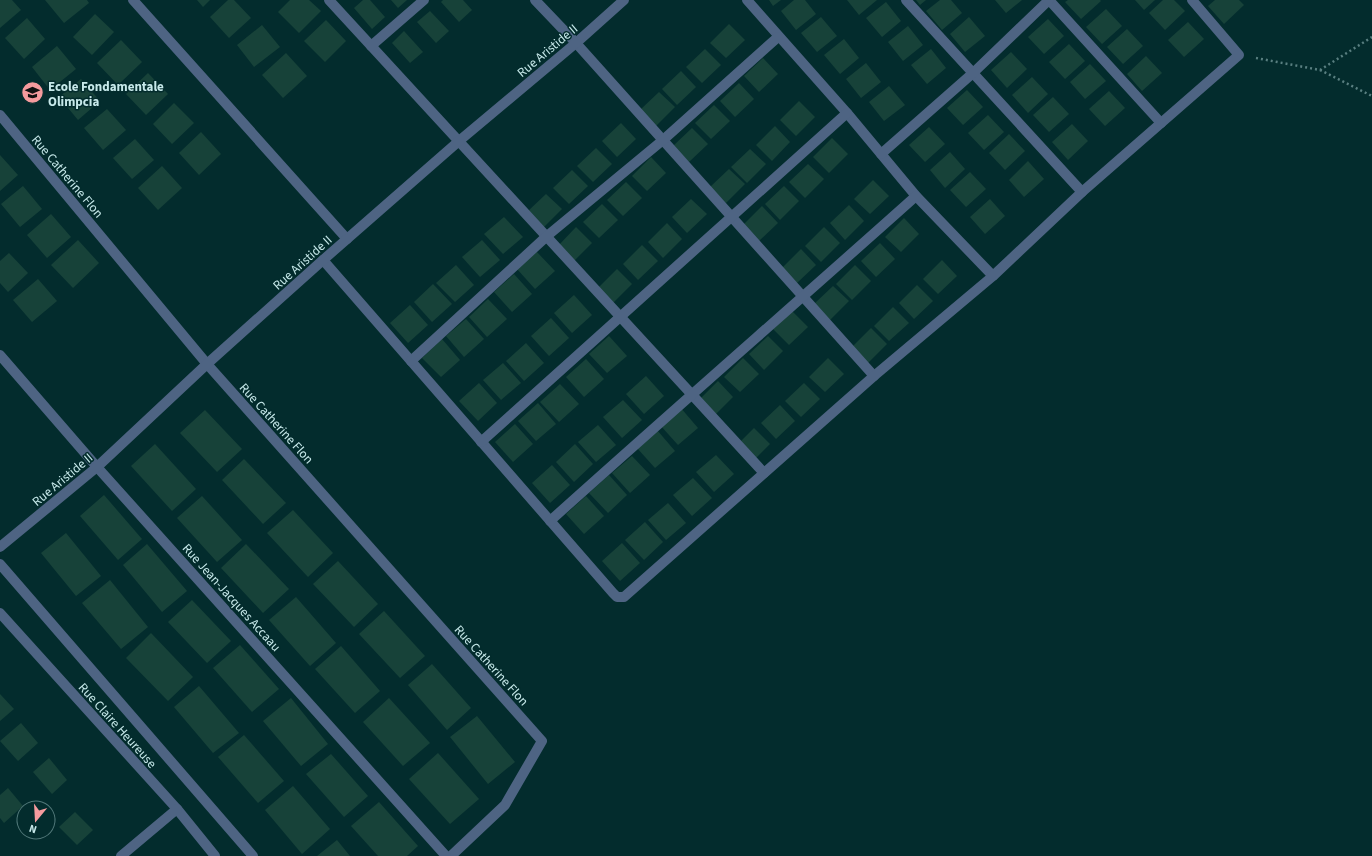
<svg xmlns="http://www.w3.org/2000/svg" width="1372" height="856" viewBox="0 0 1372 856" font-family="'Source Sans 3',sans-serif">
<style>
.building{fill:#174239}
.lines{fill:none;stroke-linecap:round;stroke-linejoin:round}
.path{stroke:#597f80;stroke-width:2.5;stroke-dasharray:2 3;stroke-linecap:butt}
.minor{stroke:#4e6483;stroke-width:10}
.labels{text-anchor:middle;stroke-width:3;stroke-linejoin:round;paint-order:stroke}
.street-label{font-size:13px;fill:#c7e9ea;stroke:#032c2d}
.poi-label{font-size:13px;font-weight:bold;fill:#c7e9ea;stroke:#032c2d;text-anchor:start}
</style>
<rect width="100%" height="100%" fill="#032c2d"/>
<g class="building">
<path d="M0,0H12L21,10L0,28Z"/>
<path d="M45,0H87L89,3L64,23Z"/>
<path d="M197,0H210L203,7Z"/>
<path d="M228,0H234L251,18L229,38L210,17Z"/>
<path d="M290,0H309L321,11L299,33L278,12Z"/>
<path d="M363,0H370L385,17L372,29L354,8Z"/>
<path d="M391,0H407L398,8Z"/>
<path d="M443,0H463L472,10L459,22L441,2Z"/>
<path d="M769,0H781L773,6Z"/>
<path d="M794,0H805L816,14L796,30L781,11Z"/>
<path d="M847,0H877L859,15Z"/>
<path d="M916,0H926L920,5Z"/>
<path d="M940,0H951L962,13L942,30L926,11Z"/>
<path d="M995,0H1022L1006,13Z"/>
<path d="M1068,0H1100L1101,1L1081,19L1065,2Z"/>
<path d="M1135,0H1155L1144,10Z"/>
<path d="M1163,0H1174L1185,11L1165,30L1149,13Z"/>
<path d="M1215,0H1239L1244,5L1224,24L1208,6Z"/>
<path d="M886,2L901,21L882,37L866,18Z"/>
<path d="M1106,9L1122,26L1102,44L1086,27Z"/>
<path d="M430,11L449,31L436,43L417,22Z"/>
<path d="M95,14L114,32L92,55L73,37Z"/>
<path d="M821,17L837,36L817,52L801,33Z"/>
<path d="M969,17L985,36L965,52L950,34Z"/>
<path d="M27,18L45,39L24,59L5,38Z"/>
<path d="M1048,19L1064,36L1044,54L1028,37Z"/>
<path d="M326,20L346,41L325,62L304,41Z"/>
<path d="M1188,22L1204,39L1184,57L1168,40Z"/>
<path d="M729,24L745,40L726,58L710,43Z"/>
<path d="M262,25L280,47L254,67L237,45Z"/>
<path d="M908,26L923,45L903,61L888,42Z"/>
<path d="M1127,29L1143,46L1123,64L1107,47Z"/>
<path d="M404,31L423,52L410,63L392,43Z"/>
<path d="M844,39L859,58L840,74L824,55Z"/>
<path d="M121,40L142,62L118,85L97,63Z"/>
<path d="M1069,44L1085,61L1065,79L1049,62Z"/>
<path d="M57,46L76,69L50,90L32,67Z"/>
<path d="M705,49L721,65L702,83L686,67Z"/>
<path d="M931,49L946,68L927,84L911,65Z"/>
<path d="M1011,52L1027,69L1007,88L991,70Z"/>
<path d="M286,53L307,76L283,98L262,75Z"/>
<path d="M1146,56L1162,73L1142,91L1127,74Z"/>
<path d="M763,58L778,74L759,92L744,76Z"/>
<path d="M866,63L881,82L861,98L846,79Z"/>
<path d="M1090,64L1106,81L1085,99L1070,82Z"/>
<path d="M681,71L696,87L677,105L662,89Z"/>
<path d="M148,73L168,94L146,115L126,94Z"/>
<path d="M1032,77L1048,94L1028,113L1012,95Z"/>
<path d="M81,79L100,101L78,120L59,97Z"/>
<path d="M739,83L754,99L735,117L720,101Z"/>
<path d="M889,86L905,105L884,121L869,102Z"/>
<path d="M967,90L983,107L963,125L947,108Z"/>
<path d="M1109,91L1125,108L1105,126L1089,109Z"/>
<path d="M659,92L675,107L656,126L640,110Z"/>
<path d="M1053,97L1069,114L1049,132L1033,115Z"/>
<path d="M799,101L815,117L796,136L780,120Z"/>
<path d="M174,103L194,123L172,144L153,124Z"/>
<path d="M714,105L730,121L711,139L695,123Z"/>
<path d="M107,109L126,130L103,150L84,128Z"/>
<path d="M988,115L1004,132L984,150L968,133Z"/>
<path d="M621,123L636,139L617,157L602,141Z"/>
<path d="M1072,124L1088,141L1068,160L1052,142Z"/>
<path d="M775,126L790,142L772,161L756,145Z"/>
<path d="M929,127L945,144L925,162L909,145Z"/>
<path d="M692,128L708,144L689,162L673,146Z"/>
<path d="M201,132L221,154L199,175L179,153Z"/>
<path d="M1009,134L1025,151L1005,170L989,153Z"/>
<path d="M832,138L848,154L829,173L813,157Z"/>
<path d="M135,139L154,160L132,179L113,158Z"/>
<path d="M596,148L612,164L593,182L577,166Z"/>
<path d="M750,149L766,164L747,183L731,167Z"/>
<path d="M950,152L965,169L945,188L930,170Z"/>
<path d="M0,155L18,175L0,191Z"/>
<path d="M651,157L666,173L647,191L632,176Z"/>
<path d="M1028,161L1044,179L1024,197L1009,180Z"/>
<path d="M808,164L824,179L805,198L789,182Z"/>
<path d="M162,166L182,188L158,210L138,188Z"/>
<path d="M729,169L745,184L726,203L710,187Z"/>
<path d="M572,170L588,186L569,204L553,188Z"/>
<path d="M970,172L986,189L966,207L950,190Z"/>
<path d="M873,180L889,196L870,214L854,199Z"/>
<path d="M626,182L642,198L623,216L607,200Z"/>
<path d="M23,186L42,209L20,227L1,204Z"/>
<path d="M784,186L799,201L780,220L765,204Z"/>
<path d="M546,194L562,209L543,228L527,212Z"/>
<path d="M691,199L707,214L687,233L672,217Z"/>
<path d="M990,199L1005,216L985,234L970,217Z"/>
<path d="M602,204L618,220L599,238L583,222Z"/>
<path d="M849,205L864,221L845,240L830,223Z"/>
<path d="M762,206L778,223L759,241L743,225Z"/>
<path d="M51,214L71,237L47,258L27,235Z"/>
<path d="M504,217L523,237L503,254L484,234Z"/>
<path d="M904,218L919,234L901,252L885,237Z"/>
<path d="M667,223L682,239L663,258L648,242Z"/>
<path d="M576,227L592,243L573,262L558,246Z"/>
<path d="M824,227L840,243L821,262L805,246Z"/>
<path d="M78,240L99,263L73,288L51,265Z"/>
<path d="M482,240L500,260L480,277L462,257Z"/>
<path d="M880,243L895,259L876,277L861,261Z"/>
<path d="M642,245L658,261L638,280L623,264Z"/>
<path d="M801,249L816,265L797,283L782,268Z"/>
<path d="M536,251L555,271L535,289L517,269Z"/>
<path d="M9,253L28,273L8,292L0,283V261Z"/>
<path d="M942,260L957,276L938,294L923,279Z"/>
<path d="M456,265L474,285L455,302L436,283Z"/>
<path d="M855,265L871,281L852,300L836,284Z"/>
<path d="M617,269L632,284L613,303L598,288Z"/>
<path d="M514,274L532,294L512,312L494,292Z"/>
<path d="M38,279L57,301L32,322L13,300Z"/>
<path d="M433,284L452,304L432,322L414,302Z"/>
<path d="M917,285L933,301L914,319L899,303Z"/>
<path d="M833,286L849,301L830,320L814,304Z"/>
<path d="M574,295L592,315L572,333L554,313Z"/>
<path d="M488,299L507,319L487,337L469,317Z"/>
<path d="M410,305L428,325L408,343L390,323Z"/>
<path d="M893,307L909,323L889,341L874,326Z"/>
<path d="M792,311L808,327L789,345L773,329Z"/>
<path d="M551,318L569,338L549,356L531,336Z"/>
<path d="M466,319L484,339L464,357L446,336Z"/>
<path d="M871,328L887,344L868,363L852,347Z"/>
<path d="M609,336L627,356L607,373L589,354Z"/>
<path d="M768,336L783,351L764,370L749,354Z"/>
<path d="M442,339L460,360L441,377L422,358Z"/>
<path d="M526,343L544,363L524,381L506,361Z"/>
<path d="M743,358L759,374L740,392L724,377Z"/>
<path d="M828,358L844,374L825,392L809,377Z"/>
<path d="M586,359L604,379L584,397L566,377Z"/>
<path d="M503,363L521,383L501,400L483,380Z"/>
<path d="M646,376L664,396L644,414L626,394Z"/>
<path d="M718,381L733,397L714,416L699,400Z"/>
<path d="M479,383L497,403L478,421L459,401Z"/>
<path d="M804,383L820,399L801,417L785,401Z"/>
<path d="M560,384L579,404L559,422L540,402Z"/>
<path d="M623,400L642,420L622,438L603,417Z"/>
<path d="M538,403L556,424L536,441L518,421Z"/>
<path d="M780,405L795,421L776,439L761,423Z"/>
<path d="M680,407L698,428L678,445L660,425Z"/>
<path d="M205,410L242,449L217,472L180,433Z"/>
<path d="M515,424L533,444L513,462L495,442Z"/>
<path d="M598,425L616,445L596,462L578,442Z"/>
<path d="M754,428L770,444L756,458L741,441Z"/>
<path d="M657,430L675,451L655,468L637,448Z"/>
<path d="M155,444L196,489L172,511L131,466Z"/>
<path d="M575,444L593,464L574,482L556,462Z"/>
<path d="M716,455L734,474L714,492L696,472Z"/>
<path d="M632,456L650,475L630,493L612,473Z"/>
<path d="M244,459L286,503L263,524L222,480Z"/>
<path d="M552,465L570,485L550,503L532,483Z"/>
<path d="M609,475L627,495L608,513L589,493Z"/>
<path d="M693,478L712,498L692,516L673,495Z"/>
<path d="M104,495L142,539L118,560L80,516Z"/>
<path d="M202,496L242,540L217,562L177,518Z"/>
<path d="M586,496L604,516L584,534L566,514Z"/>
<path d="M668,503L686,523L666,540L648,520Z"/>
<path d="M293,510L333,553L308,577L267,533Z"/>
<path d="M645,522L663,542L644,560L625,540Z"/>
<path d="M66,533L101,576L76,596L41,553Z"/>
<path d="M622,543L640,563L620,581L602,561Z"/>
<path d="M147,544L187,591L162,612L123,565Z"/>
<path d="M246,544L289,589L263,613L221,568Z"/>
<path d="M338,561L378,604L354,627L313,584Z"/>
<path d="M110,580L148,627L121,649L82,603Z"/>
<path d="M296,597L336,643L310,666L269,620Z"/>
<path d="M192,600L231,641L207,663L168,622Z"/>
<path d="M384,611L425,656L400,678L359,634Z"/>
<path d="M151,633L193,677L168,701L126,658Z"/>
<path d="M240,645L279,689L252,712L213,668Z"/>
<path d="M341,646L380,691L355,713L315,669Z"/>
<path d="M432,664L471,708L447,730L408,685Z"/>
<path d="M199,686L239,733L213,753L174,707Z"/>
<path d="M0,694L14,709L0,721Z"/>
<path d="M291,698L328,744L301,766L263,721Z"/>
<path d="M389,698L430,743L403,766L363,722Z"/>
<path d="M477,716L515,762L488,784L450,737Z"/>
<path d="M21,723L38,743L18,761L0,741Z"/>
<path d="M244,735L284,781L258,803L218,757Z"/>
<path d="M438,753L479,799L450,824L409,779Z"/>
<path d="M331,754L368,796L344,817L306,774Z"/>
<path d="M49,758L67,780L52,794L33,772Z"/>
<path d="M293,786L330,829L302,854L265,810Z"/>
<path d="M8,788L23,806L4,823L0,818V795Z"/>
<path d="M379,802L418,846L407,856H378L351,826Z"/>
<path d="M75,812L93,830L77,845L59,827Z"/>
<path d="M337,840L350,856H317Z"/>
</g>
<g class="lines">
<g class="path">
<path d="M1256,58L1320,70L1372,37"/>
<path d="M1320,70L1372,96"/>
</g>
<g class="minor">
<path d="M133,0L347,239"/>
<path d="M329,0L764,473"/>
<path d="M535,0L576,43L874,376"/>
<path d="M747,0L847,113L916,196L993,276"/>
<path d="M906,0L1082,192"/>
<path d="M1049,0L1161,123"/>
<path d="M371,46L424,0"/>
<path d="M0,115L207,364L542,741L505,805L451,856"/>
<path d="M881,154L973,73L1049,0"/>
<path d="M323,260L613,593L617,597H624L874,376L993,276L1082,192L1239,55L1192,0"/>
<path d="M0,355L97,467L446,856"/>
<path d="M411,361L547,236L663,140L778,37"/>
<path d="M481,442L847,113"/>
<path d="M550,521C671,412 794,305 916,196"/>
<path d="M0,547L97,467L207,364L323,260L459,141L576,43L624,0"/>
<path d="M0,564L253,856"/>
<path d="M0,613L177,809L215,856"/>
<path d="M121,856L177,809"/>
</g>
</g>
<defs>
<symbol id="school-disc" viewBox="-11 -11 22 22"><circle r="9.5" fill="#f59b9e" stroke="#032c2d"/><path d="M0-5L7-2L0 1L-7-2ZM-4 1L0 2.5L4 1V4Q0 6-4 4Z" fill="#111"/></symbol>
</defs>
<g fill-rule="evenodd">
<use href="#school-disc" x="20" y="80" width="25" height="25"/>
</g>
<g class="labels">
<g class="street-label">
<text transform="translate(547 50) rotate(-40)" y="5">Rue Aristide II</text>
<text transform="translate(68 176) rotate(50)" y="5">Rue Catherine Flon</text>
<text transform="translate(302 262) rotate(-42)" y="5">Rue Aristide II</text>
<text transform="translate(277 423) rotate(48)" y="5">Rue Catherine Flon</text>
<text transform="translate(62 479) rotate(-40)" y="5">Rue Aristide II</text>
<text transform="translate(232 597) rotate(48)" y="5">Rue Jean-Jacques Accaau</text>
<text transform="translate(492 665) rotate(48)" y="5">Rue Catherine Flon</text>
<text transform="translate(118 725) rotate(48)" y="5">Rue Claire Heureuse</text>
</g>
<g class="poi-label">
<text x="48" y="91">Ecole Fondamentale<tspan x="48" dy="15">Olimpcia</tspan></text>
</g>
</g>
<g transform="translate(36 820) rotate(198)"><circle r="19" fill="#032c2d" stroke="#517879"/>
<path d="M0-3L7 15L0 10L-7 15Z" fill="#f59b9e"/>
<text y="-6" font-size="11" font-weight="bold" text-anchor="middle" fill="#c7e9ea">N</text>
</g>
</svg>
